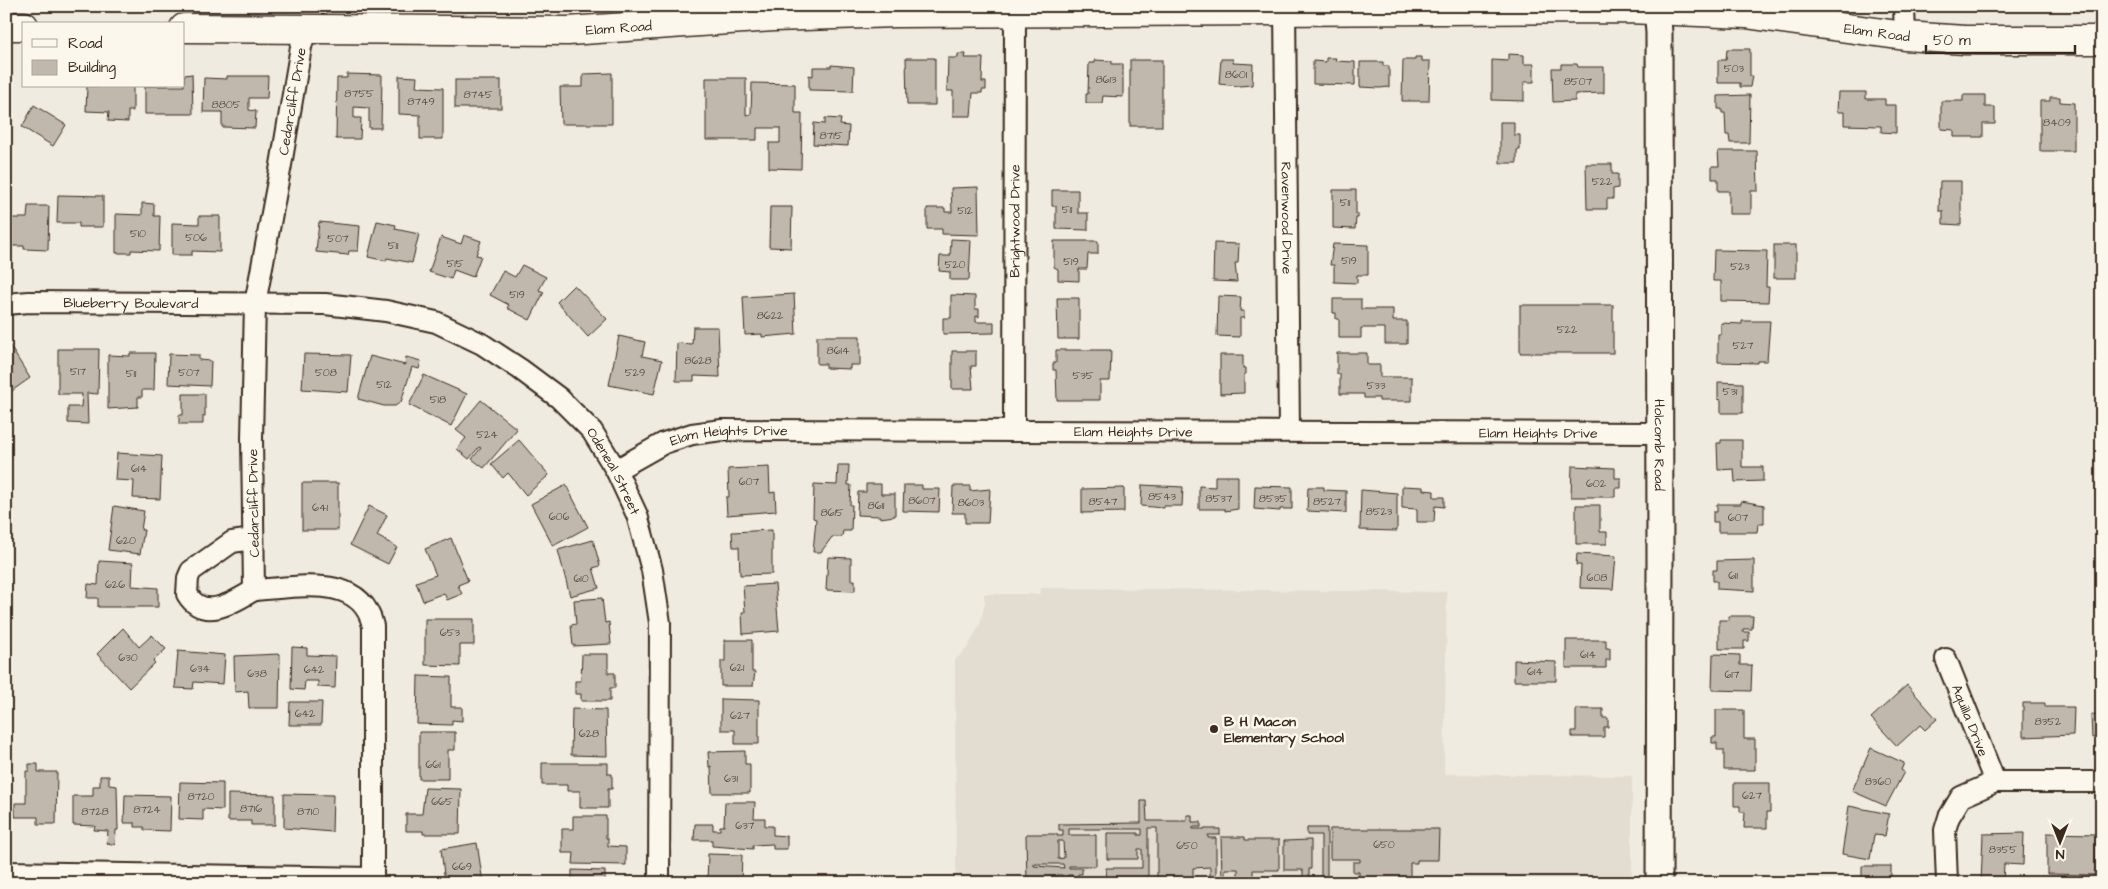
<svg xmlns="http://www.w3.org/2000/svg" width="2108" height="889" viewBox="0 0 2108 889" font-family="'Architects Daughter',sans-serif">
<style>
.built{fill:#e2dcd1}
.building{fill:#c0b8ad;stroke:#3b2a1e;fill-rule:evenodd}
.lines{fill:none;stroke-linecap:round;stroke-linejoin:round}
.minor-casing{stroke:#3b2a1e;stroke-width:24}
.tertiary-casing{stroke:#3b2a1e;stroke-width:29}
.secondary-casing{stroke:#3b2a1e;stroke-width:31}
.minor{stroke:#fbf7ec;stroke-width:20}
.tertiary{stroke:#fbf7ec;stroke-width:25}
.secondary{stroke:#fbf7ec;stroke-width:28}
.poi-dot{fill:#3b2a1e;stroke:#fbf7ec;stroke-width:2}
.labels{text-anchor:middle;stroke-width:5;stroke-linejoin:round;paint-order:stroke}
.number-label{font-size:11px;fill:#5c4e42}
.street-label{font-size:14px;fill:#3b2a1e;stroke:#fbf7ec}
.poi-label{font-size:14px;font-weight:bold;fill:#3b2a1e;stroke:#fbf7ec;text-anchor:start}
</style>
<rect width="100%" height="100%" fill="#f0ebe0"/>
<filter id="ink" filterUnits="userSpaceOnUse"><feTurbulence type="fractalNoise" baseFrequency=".02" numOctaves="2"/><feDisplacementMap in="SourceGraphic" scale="10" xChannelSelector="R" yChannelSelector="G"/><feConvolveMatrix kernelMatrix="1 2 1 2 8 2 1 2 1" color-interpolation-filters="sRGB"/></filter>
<g filter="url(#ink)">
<path class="built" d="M1041,588L1447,592L1444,774L1632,776V883H956L955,660L968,647L980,624L985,603L984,594H1040Z"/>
<g class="building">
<path d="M1727,49H1750V76H1752L1750,87H1740V83H1718V60H1726Z"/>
<path d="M958,54H966L965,58H983L982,82H986V90H982V93H973L971,116H953V91H947L948,58H958Z"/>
<path d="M1508,54L1524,55V64H1534V82H1524V101L1492,100V60L1508,61Z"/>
<path d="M1415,57H1422V61H1430L1429,101H1402L1403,60H1415Z"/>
<path d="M906,58H935V105H907Z"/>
<path d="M1326,58H1336L1335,61L1355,62V85L1313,84V61L1326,62Z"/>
<path d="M1221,59H1233V63L1253,64L1252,85L1239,86L1219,84Z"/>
<path d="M1095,60L1112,61V64H1123V97L1103,96L1102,103H1086V94H1088L1089,63H1095Z"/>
<rect x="1130" y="60" width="32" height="66"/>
<path d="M1360,62H1383V66H1389V87L1380,88L1360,87Z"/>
<path d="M1561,64H1577L1578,67H1604V93L1575,94V101L1553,102L1552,68H1561Z"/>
<path d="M831,65L854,67L853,91L809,90V75L813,76V67H831Z"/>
<path d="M612,73V124H561L560,87H583V74Z"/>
<path d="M192,74L193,114H145V86H184V75Z"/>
<path d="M347,74L382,75L381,128H369V108L354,107V118H361L360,139H336L337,78H347Z"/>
<path d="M227,76H268L267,98H249V110L256,111L255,128L222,127V112H203L204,78L227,79Z"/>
<path d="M399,76L417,77L416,87L443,88V139H420V115L399,114Z"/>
<path d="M706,78H746V115L751,114L752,83L795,84V113H802L801,169L769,168V143H780V128H757V140H706Z"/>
<rect x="455" y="80" width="46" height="28"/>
<path d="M87,86H133V111H128V122L108,121L109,112L86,111Z"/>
<path d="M1838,92H1866V99H1885V105H1896V133L1881,132V126L1844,125V112H1837Z"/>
<path d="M1750,95L1749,143H1730L1729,135H1726L1725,113H1722V109H1718V96Z"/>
<path d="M1963,95H1985V107H1995V124H1983V137H1954V130L1941,129V101H1963Z"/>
<path d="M2050,97H2060V102L2074,103V151H2040V101H2050Z"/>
<path d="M34,105L66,125L53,146L22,127Z"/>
<path d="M825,118L841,119L840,125L849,126L848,146L813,144L814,123L825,124Z"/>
<path d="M1500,122H1514V135H1520V150H1517V163H1500Z"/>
<path d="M1718,151H1757L1758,191H1751V214H1729V191H1718V179H1712V166H1719Z"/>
<path d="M1586,164H1612V174H1618V188L1613,189V199H1607V209H1587Z"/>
<path d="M1940,181H1961V225L1943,224V211H1939Z"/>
<path d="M978,187L979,235L942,234V229H927V208H945V212H952L951,188Z"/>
<path d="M1052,190H1078V213H1088V230L1056,229V206H1052Z"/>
<path d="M1333,190H1356V214H1358V218H1356L1355,229L1333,228Z"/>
<path d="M58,195L103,196V227H79V223H57Z"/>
<path d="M142,203L154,204V216H160L159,251L131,250V253H116V214L142,215Z"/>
<path d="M28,206H49L48,250L24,249V246H6V218H27Z"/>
<path d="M770,207H792L791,248L769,247Z"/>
<path d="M199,216H220V252L192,251V255H172V223L199,224Z"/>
<path d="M377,221L396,225L395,229L419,234L412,263L387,258L386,261L368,257Z"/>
<path d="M319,222L360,226L358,251H349L348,255L316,252Z"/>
<path d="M464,235L481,241L476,255L481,256L473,277L454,270L451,279L429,272L441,237L461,244Z"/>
<path d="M951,239L971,240L969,280H950V272L939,271L940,256H950Z"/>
<path d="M1054,241H1098V254H1088L1087,269H1079V281L1058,280V269L1054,267Z"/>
<path d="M1214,243L1239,244L1238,263H1235L1237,282L1213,281Z"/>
<path d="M1333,244L1368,245V275H1357V283L1334,282V265H1330Z"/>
<rect x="1774" y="245" width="22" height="33"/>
<path d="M1714,250L1767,251L1766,287H1769L1768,302L1721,301V281H1713Z"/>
<path d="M522,265L546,277L539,290L544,292L530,320L507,308L509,305L490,295L503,271L515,277Z"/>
<path d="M574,285L607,319L588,337L557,302Z"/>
<path d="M794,294L796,334L762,337V334L745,335L743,297Z"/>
<path d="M951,295L975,296V309H979V317L976,316V322H994V333L943,334V318H951Z"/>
<path d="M1218,296L1241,297L1240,311H1244V318H1240V337L1217,336Z"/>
<path d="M1057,298H1079V339H1058Z"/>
<path d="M1333,299H1361V309H1393V321H1407V344H1385V328H1361V338H1339V319H1336V313H1333Z"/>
<rect x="1520" y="305" width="93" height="48"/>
<path d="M1742,321H1770L1767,361H1758V363L1718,362V335H1721V323L1742,324Z"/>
<path d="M693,327H718L720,377L694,376V381H676L677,343L692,344Z"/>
<path d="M619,336L645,342L642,356L662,360L654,394L609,385Z"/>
<path d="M817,336H860V365H850V369L826,368V364H817Z"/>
<path d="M8,343L30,378L6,395V344Z"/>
<path d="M58,349H99L98,394L87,393L88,424L68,423V407H81L82,394H58Z"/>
<path d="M1056,350H1111L1110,381H1100V400H1057L1056,370H1053V363H1056Z"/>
<path d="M952,351H976V366H971L973,389H952Z"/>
<path d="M130,353H155L154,390H142V397H138V407L108,409V355L130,356Z"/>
<path d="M1337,353H1367V365H1380V377H1412V401H1379V398H1364V394H1340V374H1337Z"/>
<path d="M169,354L199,355V360L211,361L210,386L168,384Z"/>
<path d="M304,354L351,355L348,392L302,389Z"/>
<path d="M1220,355H1243V368H1246V374H1244V393L1220,394Z"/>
<path d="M370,356L405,365L406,357L421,361L419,369L412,367L401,402L395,406H384L358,399Z"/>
<path d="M424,375L467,394L451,426L409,405Z"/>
<path d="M1718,382L1743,383V413H1721V400L1718,399Z"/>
<path d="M183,394H205V416H203V424H179V415H183Z"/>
<path d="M481,400L517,429L484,468L472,459L481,448L479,447L469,459L457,449L466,438L456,430Z"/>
<path d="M519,440L549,475L526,495L508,473L503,478L491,464Z"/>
<path d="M1721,440H1742V467H1763V481L1735,482L1734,469L1718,470L1717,443H1721Z"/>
<path d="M117,453L162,456L160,499L133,498L134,481L115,480Z"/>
<path d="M838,465H849L848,485H851L850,505H852L851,531H843L842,537H832L821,552H813L816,519L813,518L814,484L837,485Z"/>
<path d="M1572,466L1615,468V478H1621V488H1615V497H1571Z"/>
<path d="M769,467L770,493L775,492L776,511L727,515L726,497H729L728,469Z"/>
<path d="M1215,476H1238V509L1225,511V509H1199V486L1215,487Z"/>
<rect x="302" y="483" width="36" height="47"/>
<path d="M866,484H881V494H895V516L880,518V516L857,515L858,492H866Z"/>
<path d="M566,485L588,527L553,546L531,504Z"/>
<path d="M904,485H922V489H940L939,512L903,511Z"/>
<path d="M1142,485L1183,487L1182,506H1164V508L1141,506Z"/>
<path d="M953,486H970V491L990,489L988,523H965V513H952Z"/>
<path d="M1255,486L1292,487V509H1280V511L1254,509Z"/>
<path d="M1402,486L1423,487V490L1434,491V497H1444V507L1435,506L1434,522H1417V509L1402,508Z"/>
<path d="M1308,487H1324V490L1346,491V513L1307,511Z"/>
<path d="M1124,488V512L1082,513V489Z"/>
<path d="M1361,490L1397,493V531L1360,530Z"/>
<path d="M1741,501L1764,505V524H1758L1757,532H1718V522H1713V512H1717V504H1741Z"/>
<path d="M1576,505H1600V532H1607V544H1576Z"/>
<path d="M114,506L144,511L141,530H144L140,554L108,550Z"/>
<path d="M369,506L387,515L377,536L397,547L388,564L350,545Z"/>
<path d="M772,530V574L740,575L739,547H733L732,532Z"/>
<path d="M451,538L468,581L458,585L462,594L447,600L444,593L423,601L416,582L436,575L425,549Z"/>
<path d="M593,540L600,566L593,568L599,588L570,596L558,550Z"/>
<path d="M1577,554L1616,556L1613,589L1580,588L1581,565H1576Z"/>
<path d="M828,557L851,558V580H855V591L826,590Z"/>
<path d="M1754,560V591L1717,589V581H1713V570H1717V561Z"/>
<path d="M99,561L133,563L132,586L158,588V607H98V598H87L88,584L98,585Z"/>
<path d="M775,584L779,631L743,634L742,612H745L743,586Z"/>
<path d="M602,598L605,623L609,622L611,644L573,646L571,625L576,624L574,600Z"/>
<path d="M1729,616H1753L1752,629H1743V632H1749V641H1744V649H1719V620H1729Z"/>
<path d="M425,619H474V645H460V666L425,665Z"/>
<path d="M123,628L139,647L152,635L166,649L153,661L155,663L129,688L97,654Z"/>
<path d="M725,640H752V672H755L753,686H721V661H725Z"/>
<path d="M1566,640H1606V648H1610V660H1606V668H1566Z"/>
<path d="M292,647L307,648V655L336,656L335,688L318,687V681H305L304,690L291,689Z"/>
<path d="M178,651L225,655L223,684L194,682L193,689L175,688Z"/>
<path d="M280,654L279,708H249L248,691L235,692L234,656Z"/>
<path d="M582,654H608V673H615V688H610V701H581V694H575V681H581Z"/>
<path d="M1713,654L1740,655V665H1752L1751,691L1712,690Z"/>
<path d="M1514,660L1556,662V681H1514Z"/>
<path d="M418,676L451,677V707H462V721L452,720V725L417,724Z"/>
<path d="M1907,685L1937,719L1925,730L1920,725L1897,746L1871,718Z"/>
<path d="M721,699L759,700V744H735V730H721Z"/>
<path d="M290,702H322L321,725H289Z"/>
<path d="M2023,703H2045V707H2074L2073,735L2023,737Z"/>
<path d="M2097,706H2102V737L2092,738L2091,715H2098Z"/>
<path d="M572,709L606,710L607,756L571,755Z"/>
<path d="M1576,709H1603V718H1608V727H1604V737H1572V731H1576Z"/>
<path d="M1716,710H1744V739H1755V770H1724V750H1717V743H1712V737H1716Z"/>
<path d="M419,732H455V750H448V779H419Z"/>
<path d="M1871,748L1904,763L1901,770L1904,772L1886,806L1852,791Z"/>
<path d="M745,751V764H750V793H712L711,766L709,767L708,752Z"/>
<path d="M542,763H608V774H612V789H608V808H580V791H567V785H542Z"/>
<path d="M29,764H38V772H57L56,824H38V817H15V803H26V771H29Z"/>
<path d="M100,776H109V785L117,786L118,830H116L115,845L107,843L108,831L94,830L95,826L73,825V796H93V786H100Z"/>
<path d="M180,782L223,783V810L203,809V820L179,819Z"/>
<path d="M1734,783H1770V812H1767V828H1744L1745,812H1740V806H1734Z"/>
<path d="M425,788L461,789L460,834H423V831H406V814H422Z"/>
<path d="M228,794L275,795V825H251V821H228Z"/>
<path d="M284,794L333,795L332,832L284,828Z"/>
<path d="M125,795L171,796L170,831L144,830V827H135V823H124Z"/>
<path d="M1141,801H1146L1147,821H1187V815H1192V822H1201V827H1193V829H1220V835H1208V838H1216V878H1222L1221,837H1245V840H1279V870H1253V877H1303V870H1284V841L1311,840V869H1309V877H1321V835H1307V828H1327V883H1157V828H1148V882L1107,883L1106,868H1142V849H1138V859H1107V833H1138V835H1142V829H1069V835H1096V866H1069V868H1082V874H1078V878H1095V883H1070V878H1072V875H1068V883H1062V875H1057V883H1027L1026,834H1057V836H1063V830H1059V824L1141,823ZM1058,841H1063L1064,858L1058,859ZM1034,864H1063L1064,868L1034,866ZM1210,867V879H1193V868ZM1225,869H1238V878L1225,879Z"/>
<path d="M725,802H755L754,818H765V826H773V835L787,836V849H773V844L753,845V849L712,846V840H694L695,824H713V830H720V826H724Z"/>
<path d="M1849,806L1889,814L1885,836L1874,835L1870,859L1842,854Z"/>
<path d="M573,816H606V838H608V846L626,847V865L573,864L574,853H562V829H573Z"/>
<path d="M1330,829H1439L1438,860H1417V863H1410V883H1359V872H1353V862H1360V859H1330Z"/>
<path d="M2024,833L2023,865L2004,864L2003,883H2005H1981L1983,834Z"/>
<path d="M2047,833L2096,834L2095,875L2047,874Z"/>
<path d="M477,843L483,883H445L441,849Z"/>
<path d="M708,854L742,855L741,883H707Z"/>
<path d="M1862,866H1891V880H1895V883H1862Z"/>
<path d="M572,870L605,871V883L572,882Z"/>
<path d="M1726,878L1755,881V883H1726Z"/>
</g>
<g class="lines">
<defs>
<g id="minor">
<path id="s1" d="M1285,6L1289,431"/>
<path d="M1904,6L1905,36"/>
<path id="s2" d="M6,304L29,302L325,304L386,311L436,322L482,344L520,369L559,398L592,431L616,470L637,515L652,570L660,623L659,883"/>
<path id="s3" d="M1014,431L1015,12"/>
<path id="s4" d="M616,470L664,443L692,434L722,430L1659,433"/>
<path d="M253,539L232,542L191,571L188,578L187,594C204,622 234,602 254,590"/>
<path id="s5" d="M1946,659L1995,782"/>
<path id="s6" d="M6,872L373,878V626C361,572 296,588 254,590L252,438L255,304L281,165L301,47L306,29"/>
<path d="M1947,883L1945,830L1949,817L1961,797L1995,782H2102"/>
</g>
<g id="tertiary">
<path id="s7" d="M1657,6L1659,33L1660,563L1659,883"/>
</g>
<g id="secondary">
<path d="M6,26H24"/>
<path id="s8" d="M184,28L568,31L773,17L896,13L1628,9L1746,14L1905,36L1965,40H2102"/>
</g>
</defs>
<use href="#minor" class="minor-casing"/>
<use href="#tertiary" class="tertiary-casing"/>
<use href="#secondary" class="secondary-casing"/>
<use href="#minor" class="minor"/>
<use href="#tertiary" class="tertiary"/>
<use href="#secondary" class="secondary"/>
</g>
</g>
<circle class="poi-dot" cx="1214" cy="729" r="5"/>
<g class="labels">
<g class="number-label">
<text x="1734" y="72">503</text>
<text x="1236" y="78">8601</text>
<text x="1106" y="83">8613</text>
<text x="1578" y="85">8507</text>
<text x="359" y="97">8755</text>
<text x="478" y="98">8745</text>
<text x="421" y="105">8749</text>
<text x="226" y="108">8805</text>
<text x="2057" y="126">8409</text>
<text x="831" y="139">8715</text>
<text x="1602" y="185">522</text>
<text x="1345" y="206">511</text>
<text x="1067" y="213">511</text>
<text x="965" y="214">512</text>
<text x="138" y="237">510</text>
<text x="196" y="241">506</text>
<text x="338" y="242">507</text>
<text x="393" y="249">511</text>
<text x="1349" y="264">519</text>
<text x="1071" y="265">519</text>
<text x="455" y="267">515</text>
<text x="955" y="268">520</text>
<text x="1740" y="270">523</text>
<text x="517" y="298">519</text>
<text x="770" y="319">8622</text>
<text x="1567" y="333">522</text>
<text x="1743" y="349">527</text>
<text x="838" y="354">8614</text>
<text x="698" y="364">8628</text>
<text x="78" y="375">517</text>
<text x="189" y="376">507</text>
<text x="326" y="376">508</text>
<text x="635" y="376">529</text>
<text x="131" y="377">511</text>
<text x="1083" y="379">535</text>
<text x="384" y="388">512</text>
<text x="1376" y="389">533</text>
<text x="1730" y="395">531</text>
<text x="438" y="403">518</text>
<text x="487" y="438">524</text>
<text x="139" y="472">614</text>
<text x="749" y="485">607</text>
<text x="1596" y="487">602</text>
<text x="1162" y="500">8543</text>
<text x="1219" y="502">8537</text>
<text x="1273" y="502">8535</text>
<text x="922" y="504">8607</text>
<text x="1103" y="505">8547</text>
<text x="1327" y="505">8527</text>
<text x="971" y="506">8603</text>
<text x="876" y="509">8611</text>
<text x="320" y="511">641</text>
<text x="1379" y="515">8523</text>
<text x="832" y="516">8615</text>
<text x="559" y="520">606</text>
<text x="1738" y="521">607</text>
<text x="126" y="544">620</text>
<text x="1733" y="579">611</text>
<text x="1597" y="581">608</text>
<text x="581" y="582">610</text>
<text x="115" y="588">626</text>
<text x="450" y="636">653</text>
<text x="1588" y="658">614</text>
<text x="128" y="661">630</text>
<text x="737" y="671">621</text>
<text x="200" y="672">634</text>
<text x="314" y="673">642</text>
<text x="1535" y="675">614</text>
<text x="257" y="677">638</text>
<text x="1732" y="678">617</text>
<text x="305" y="717">642</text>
<text x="740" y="719">627</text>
<text x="2048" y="725">8352</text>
<text x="589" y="737">628</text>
<text x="433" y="768">661</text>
<text x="731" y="782">631</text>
<text x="1878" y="785">8360</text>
<text x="1752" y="799">627</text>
<text x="201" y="800">8720</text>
<text x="442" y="805">665</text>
<text x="251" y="812">8716</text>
<text x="147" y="813">8724</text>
<text x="95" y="815">8728</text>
<text x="308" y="815">8710</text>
<text x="745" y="829">637</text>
<text x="1384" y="848">650</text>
<text x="1187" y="849">650</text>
<text x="2003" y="853">8355</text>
<text x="462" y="870">669</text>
</g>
<g class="street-label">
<text dy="5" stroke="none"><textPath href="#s8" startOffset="435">Elam Road</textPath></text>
<text dy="5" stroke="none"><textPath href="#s8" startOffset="1695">Elam Road</textPath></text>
<text dy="5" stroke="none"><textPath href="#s6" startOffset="1249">Cedarcliff Drive</textPath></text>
<text dy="5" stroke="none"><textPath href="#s1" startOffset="212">Ravenwood Drive</textPath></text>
<text dy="5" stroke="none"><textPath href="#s3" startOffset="210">Brightwood Drive</textPath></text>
<text dy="5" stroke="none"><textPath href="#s2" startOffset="125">Blueberry Boulevard</textPath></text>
<text dy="5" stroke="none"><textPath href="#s4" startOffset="526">Elam Heights Drive</textPath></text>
<text dy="5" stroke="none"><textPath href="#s4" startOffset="931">Elam Heights Drive</textPath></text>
<text dy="5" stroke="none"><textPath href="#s4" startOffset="121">Elam Heights Drive</textPath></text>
<text dy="5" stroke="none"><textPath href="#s7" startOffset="439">Holcomb Road</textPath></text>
<text dy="5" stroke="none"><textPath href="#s2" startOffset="669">Odeneal Street</textPath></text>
<text transform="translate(253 503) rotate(-91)" y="5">Cedarcliff Drive</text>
<text dy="5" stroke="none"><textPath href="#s5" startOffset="66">Aquilla Drive</textPath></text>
</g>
<g class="poi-label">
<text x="1224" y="726">B H Macon<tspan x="1224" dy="16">Elementary School</tspan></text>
</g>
</g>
<rect width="2108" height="889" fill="none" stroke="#fbf7ec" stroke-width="25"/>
<rect x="12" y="12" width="2083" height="864" fill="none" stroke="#3b2a1e" stroke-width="2" filter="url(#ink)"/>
<rect x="22" y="22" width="162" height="65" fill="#fbf7ec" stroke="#aea59a"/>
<rect x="32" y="39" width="25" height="8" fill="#fbf7ec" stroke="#aea59a"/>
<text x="68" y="48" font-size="15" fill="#3b2a1e">Road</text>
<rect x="32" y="60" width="25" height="15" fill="#c0b8ad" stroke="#aea59a"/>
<text x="68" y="72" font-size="15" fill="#3b2a1e">Building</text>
<g transform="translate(2060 842) rotate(180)" stroke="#fbf7ec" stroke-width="4" paint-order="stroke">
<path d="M0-4L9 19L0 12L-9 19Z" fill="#3b2a1e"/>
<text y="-8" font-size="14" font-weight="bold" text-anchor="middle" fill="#3b2a1e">N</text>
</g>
<path d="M1926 45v8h149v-8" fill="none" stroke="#3b2a1e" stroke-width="2.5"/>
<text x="1933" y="45" font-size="15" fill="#3b2a1e" stroke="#fbf7ec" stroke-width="4" paint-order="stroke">50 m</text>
</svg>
